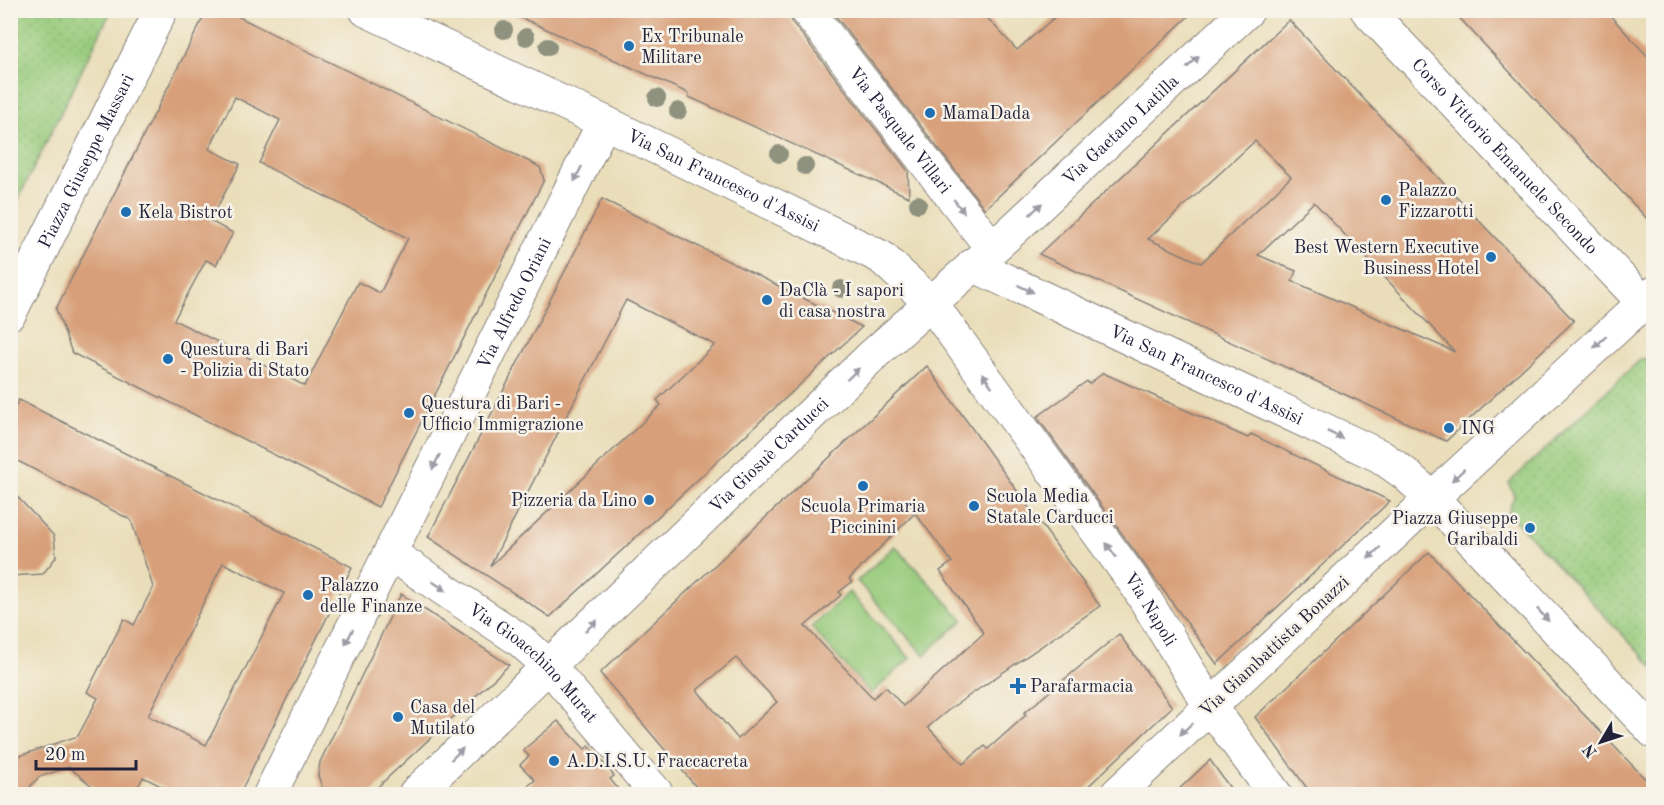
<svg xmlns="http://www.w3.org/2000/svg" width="1664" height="805" viewBox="0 0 1664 805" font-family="'Old Standard TT',serif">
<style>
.garden{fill:url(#garden-dots);stroke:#5c765b;stroke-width:1.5}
.pitch{fill:#97ca7b;stroke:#5c765b;stroke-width:1.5}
.building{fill:#d8a07a;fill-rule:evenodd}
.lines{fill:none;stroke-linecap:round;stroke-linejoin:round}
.street-casing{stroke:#86807a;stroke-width:35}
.secondary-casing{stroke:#86807a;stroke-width:35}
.street{stroke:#fff;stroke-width:33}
.secondary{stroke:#fff;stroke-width:33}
.tree{fill:#8f927f}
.oneway{fill:#9c9ca7}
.poi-dot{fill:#1f6fb2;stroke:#f7f3e8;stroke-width:2}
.labels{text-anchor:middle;stroke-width:5;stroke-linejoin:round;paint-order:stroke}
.poi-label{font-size:18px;fill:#22223b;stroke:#f7f3e8;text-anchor:start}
.street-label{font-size:18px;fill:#22223b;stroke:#f7f3e8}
</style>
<defs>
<pattern id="garden-dots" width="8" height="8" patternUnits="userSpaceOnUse" patternTransform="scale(1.5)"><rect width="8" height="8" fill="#97ca7b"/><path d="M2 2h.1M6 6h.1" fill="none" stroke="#82ad6b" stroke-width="1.8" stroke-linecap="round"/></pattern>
</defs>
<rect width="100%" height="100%" fill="#f7f3e8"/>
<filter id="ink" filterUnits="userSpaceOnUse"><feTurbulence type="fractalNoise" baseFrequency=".0167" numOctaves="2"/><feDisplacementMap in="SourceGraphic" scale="12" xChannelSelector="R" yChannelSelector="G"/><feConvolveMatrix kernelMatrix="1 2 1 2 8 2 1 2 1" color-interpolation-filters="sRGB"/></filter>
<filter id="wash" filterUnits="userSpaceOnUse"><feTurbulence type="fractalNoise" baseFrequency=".008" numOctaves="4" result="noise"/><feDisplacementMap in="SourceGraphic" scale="24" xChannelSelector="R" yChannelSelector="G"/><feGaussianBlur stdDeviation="1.35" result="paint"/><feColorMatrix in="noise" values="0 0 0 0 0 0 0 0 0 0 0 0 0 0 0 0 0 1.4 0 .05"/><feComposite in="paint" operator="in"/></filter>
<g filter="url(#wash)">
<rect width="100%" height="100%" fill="#eadeba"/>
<g class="garden">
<path d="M11,10L111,11L11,214L10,11Z"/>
<path d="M1653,358H1654L1653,667L1508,513L1514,496L1509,483L1641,359Z"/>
</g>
<g class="pitch">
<path d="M895,546L963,620L924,655L857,581Z"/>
<path d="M849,592L910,658L871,694L811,627Z"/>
</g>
<g id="blocks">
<g class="building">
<path d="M207,10H225L540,167L544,180L378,507L72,353L56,309ZM235,97L280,120L259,163L408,238L380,293L358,282L305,386L174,320L206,260L216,265L233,233L210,221L240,164L209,149Z"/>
<path d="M504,10H789L792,22L908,171L909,197L689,97L688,93Z"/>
<path d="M831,10H980L1017,50L1063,10H1195L985,209Z"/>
<path d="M1452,10H1605L1653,62V225Z"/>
<path d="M1289,20L1574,321L1446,441L1039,254ZM1255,141L1291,177L1201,263L1148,239ZM1314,202L1455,352L1292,281L1296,271L1258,255Z"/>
<path d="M602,199L862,327L550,617L428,537ZM626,300L715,345L657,400L661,405L490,566Z"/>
<path d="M927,366L1100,606L951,708L928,727L963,764L985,746L988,749L1026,715L1024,713L1119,634L1172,707L1079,795H703L600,673ZM915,513L952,562L940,571L984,633L903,706L886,687L873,698L805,626L841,595L839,592L852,582L849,579ZM736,658L777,702L738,739L697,690Z"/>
<path d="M1103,373L1248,438L1251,434L1390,501L1217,664L1037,417L1087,381L1089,384Z"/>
<path d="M19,400L352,567L239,795H179L143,777L134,795H91L93,787L69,767L39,777L23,795H10V759L78,736L98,698L87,692L124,619L134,625L153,587L131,520L10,457V416ZM223,563L284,593L206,745L148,716Z"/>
<path d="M10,489L54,536L56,557L43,574L10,576Z"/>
<path d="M1429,552L1653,787V795H1312L1255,717Z"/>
<path d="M401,594L509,665L369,795H325L318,776L320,762Z"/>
<path d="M558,721L585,749L589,746L614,776L610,779L623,795H517L535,780L520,765L529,756L523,750Z"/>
<path d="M1210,760L1235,795H1173Z"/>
</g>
</g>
</g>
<g filter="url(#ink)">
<use href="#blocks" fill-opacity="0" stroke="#86807a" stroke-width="1.5"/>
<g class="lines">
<defs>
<g id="street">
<path id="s1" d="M366,10L604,122L881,257L930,302L1008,409L1137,586L1210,706L1275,794"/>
<path id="s2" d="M807,10L992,248"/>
<path id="s3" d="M973,265L1380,456L1404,473L1432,498L1117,794"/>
<path id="s4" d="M10,313L161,10"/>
<path id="s5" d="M391,554L520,640L549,666L657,794"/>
<path id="s6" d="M270,794L604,122"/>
<path id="s7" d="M415,794L874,354L1012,231L1248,10"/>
</g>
<g id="secondary">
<path id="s8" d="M1367,10L1644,303"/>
<path d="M1654,293L1432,498L1654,732"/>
</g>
</defs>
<use href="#street" class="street-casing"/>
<use href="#secondary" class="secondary-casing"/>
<use href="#street" class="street"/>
<use href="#secondary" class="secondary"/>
</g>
<g class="tree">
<circle cx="504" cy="30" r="9"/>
<circle cx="526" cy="37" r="9"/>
<circle cx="548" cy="47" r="9"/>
<circle cx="657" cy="98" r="9"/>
<circle cx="678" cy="111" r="9"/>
<circle cx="779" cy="154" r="9"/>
<circle cx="805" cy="166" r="9"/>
<circle cx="918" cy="204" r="9"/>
<circle cx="841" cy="289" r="9"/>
</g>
<defs><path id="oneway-solid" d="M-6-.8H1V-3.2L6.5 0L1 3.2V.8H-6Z" transform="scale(1.5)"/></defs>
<g class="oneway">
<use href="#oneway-solid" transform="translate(1193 62) rotate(-43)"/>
<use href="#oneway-solid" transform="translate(578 174) rotate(116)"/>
<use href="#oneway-solid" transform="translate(959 206) rotate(52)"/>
<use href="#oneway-solid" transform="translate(1036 209) rotate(-43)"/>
<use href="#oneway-solid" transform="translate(1026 289) rotate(25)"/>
<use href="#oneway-solid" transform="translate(1600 342) rotate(137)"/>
<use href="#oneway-solid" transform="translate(853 374) rotate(-44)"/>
<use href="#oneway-solid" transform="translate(987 380) rotate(-126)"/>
<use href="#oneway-solid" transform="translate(1335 435) rotate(25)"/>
<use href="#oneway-solid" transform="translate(436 462) rotate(116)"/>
<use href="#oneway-solid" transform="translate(1458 475) rotate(137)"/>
<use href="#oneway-solid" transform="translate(1111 550) rotate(-126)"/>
<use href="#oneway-solid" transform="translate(1374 553) rotate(137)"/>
<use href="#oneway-solid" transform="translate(439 586) rotate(34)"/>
<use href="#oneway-solid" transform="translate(1543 615) rotate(47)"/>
<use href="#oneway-solid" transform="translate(591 626) rotate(-44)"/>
<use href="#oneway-solid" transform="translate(349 637) rotate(117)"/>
<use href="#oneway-solid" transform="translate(1186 729) rotate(136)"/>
<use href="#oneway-solid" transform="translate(457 754) rotate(-44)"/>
</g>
</g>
<g class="poi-dot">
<circle cx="629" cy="46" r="6"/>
<circle cx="930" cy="113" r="6"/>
<circle cx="1386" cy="200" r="6"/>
<circle cx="126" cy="212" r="6"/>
<circle cx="1491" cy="257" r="6"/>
<circle cx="767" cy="300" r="6"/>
<circle cx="168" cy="359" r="6"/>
<circle cx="409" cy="413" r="6"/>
<circle cx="1449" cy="428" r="6"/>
<circle cx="863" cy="486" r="6"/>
<circle cx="649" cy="500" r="6"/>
<circle cx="974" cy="506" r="6"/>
<circle cx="1530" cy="528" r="6"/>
<circle cx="308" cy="595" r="6"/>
<path d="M1015 677h6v6h6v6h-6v6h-6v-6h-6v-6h6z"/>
<circle cx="398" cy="717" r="6"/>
<circle cx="554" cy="761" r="6"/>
</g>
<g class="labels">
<g class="poi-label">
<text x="641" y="42">Ex Tribunale<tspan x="641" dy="21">Militare</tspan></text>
<text x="942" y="119">MamaDada</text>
<text x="1398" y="196">Palazzo<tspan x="1398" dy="21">Fizzarotti</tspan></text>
<text x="138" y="218">Kela Bistrot</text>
<text x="1479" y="253" text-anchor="end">Best Western Executive<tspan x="1479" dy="21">Business Hotel</tspan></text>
<text x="779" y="296">DaClà - I sapori<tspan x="779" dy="21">di casa nostra</tspan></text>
<text x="180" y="355">Questura di Bari<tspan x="180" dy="21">- Polizia di Stato</tspan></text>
<text x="421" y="409">Questura di Bari -<tspan x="421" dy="21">Ufficio Immigrazione</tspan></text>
<text x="1461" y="434">ING</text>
<text x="986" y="502">Scuola Media<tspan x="986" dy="21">Statale Carducci</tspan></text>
<text x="637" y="506" text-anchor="end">Pizzeria da Lino</text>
<text x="863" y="512" text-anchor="middle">Scuola Primaria<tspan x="863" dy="21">Piccinini</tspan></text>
<text x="1518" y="524" text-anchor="end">Piazza Giuseppe<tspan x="1518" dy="21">Garibaldi</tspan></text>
<text x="320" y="591">Palazzo<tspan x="320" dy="21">delle Finanze</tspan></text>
<text x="1030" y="692">Parafarmacia</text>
<text x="410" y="713">Casa del<tspan x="410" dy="21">Mutilato</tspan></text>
<text x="566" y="767">A.D.I.S.U. Fraccacreta</text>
</g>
<g class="street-label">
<text dy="6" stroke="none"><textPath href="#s2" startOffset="152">Via Pasquale Villari</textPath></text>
<text dy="6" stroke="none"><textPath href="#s7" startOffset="969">Via Gaetano Latilla</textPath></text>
<text dy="6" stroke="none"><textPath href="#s8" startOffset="201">Corso Vittorio Emanuele Secondo</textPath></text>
<text dy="6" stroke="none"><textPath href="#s4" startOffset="170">Piazza Giuseppe Massari</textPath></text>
<text dy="6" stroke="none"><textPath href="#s1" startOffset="396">Via San Francesco d'Assisi</textPath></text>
<text dy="6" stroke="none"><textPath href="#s6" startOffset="548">Via Alfredo Oriani</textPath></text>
<text dy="6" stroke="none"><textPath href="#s3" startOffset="258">Via San Francesco d'Assisi</textPath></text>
<text dy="6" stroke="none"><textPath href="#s7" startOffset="490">Via Giosuè Carducci</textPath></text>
<text dy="6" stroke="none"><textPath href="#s1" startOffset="1016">Via Napoli</textPath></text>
<text transform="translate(1274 646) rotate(-43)" y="6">Via Giambattista Bonazzi</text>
<text dy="6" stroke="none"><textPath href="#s5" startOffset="180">Via Gioacchino Murat</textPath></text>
</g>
</g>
<rect width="1664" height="805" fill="none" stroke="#f7f3e8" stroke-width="36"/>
<g transform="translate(1601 742) rotate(231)" stroke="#f7f3e8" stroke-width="4.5" paint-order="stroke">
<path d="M0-4.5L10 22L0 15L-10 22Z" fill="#22223b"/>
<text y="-9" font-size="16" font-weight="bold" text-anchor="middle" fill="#22223b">N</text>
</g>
<path d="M36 760v9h100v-9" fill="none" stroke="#22223b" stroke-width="3"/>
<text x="45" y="760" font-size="18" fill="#22223b" stroke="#f7f3e8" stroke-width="4.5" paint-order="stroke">20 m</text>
</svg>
